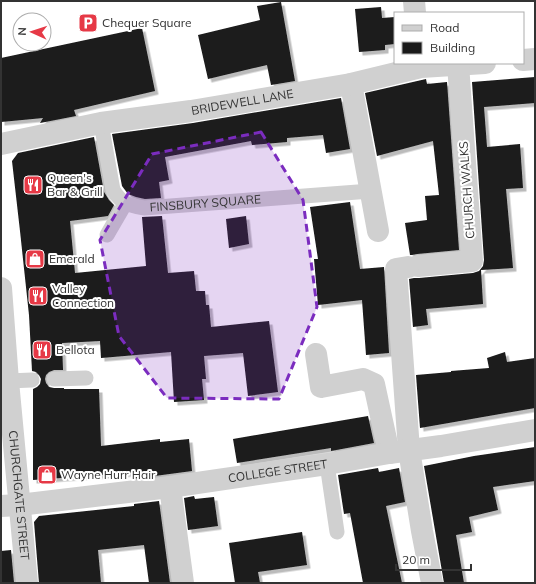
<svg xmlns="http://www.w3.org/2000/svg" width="536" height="584" viewBox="0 0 536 584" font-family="Mulish,sans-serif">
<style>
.building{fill:#1a1a1a;filter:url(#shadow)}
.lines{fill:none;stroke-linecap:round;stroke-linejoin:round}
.service{stroke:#d0d0d0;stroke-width:15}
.pedestrian{stroke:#d0d0d0;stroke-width:22}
.minor{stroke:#d0d0d0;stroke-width:22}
.marked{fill:#7b2cbf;fill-opacity:0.2;stroke:#7b2cbf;stroke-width:3;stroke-dasharray:8 5;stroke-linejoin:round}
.labels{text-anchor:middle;stroke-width:4;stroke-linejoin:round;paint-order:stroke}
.poi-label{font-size:12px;fill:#333;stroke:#fff;text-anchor:start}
.street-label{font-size:12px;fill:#333;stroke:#fff}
</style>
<defs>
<filter id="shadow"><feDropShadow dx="3.5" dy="3.5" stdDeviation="0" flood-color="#0004"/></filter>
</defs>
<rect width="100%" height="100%" fill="#fff"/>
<g class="building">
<path d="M281,2L295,81L271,85L267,65L208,79L198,35L260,20L257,6Z"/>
<path d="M381,7L382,18L395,17V44L385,45V50L359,52L355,9Z"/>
<path d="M142,28L155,91L74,110L76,116L40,123L43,118L1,122V58Z"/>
<path d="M535,77V103L484,107L487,147L520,144L523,188L506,189L513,268L481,270L483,304L426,309L428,325L413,327L409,279L414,278H419L473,273L479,271L483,266L484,260L472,82Z"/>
<path d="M426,79L427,84L447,82L459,250L417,254L412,255H410L405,223L427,220L425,196L439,195L433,141L377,156L365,93Z"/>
<path d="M341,98L350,149L326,153L323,135L287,138V142L252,145L251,141L165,157L169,180L159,182L161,198L145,199L136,197L128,194L122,186L112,134L193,123Z"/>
<path d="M94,137L104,192L109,200L114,205L108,216L70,221L75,273L146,266L142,217L162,216L168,273L194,271L196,291H205L206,305H209L211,327L269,321L278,392L248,396L243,353L204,356L206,379H202L204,400L174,402L171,352L101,358L100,341L62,343L63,370H54L49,372L46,375L45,379L46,383L49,387L54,388H64V389H99L101,446L160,439V442L189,439L192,471L132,479L131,473L33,480V389L37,387L40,384L41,379L39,375L36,372L32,371L29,315L20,231L12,161L18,153Z"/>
<path d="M350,202L360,269L384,267L389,353L366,355L362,300L318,305L314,259H318L310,207Z"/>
<path d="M246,216L249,244L229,248L226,219Z"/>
<path d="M505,352L507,362L535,358V408L420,428L416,375L451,372V371L489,368L487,358Z"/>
<path d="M368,416L374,443L331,451V448L237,463L233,439Z"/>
<path d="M535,447V481L493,487L498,510L469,517L472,532L456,535L464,583H444L424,466L474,456Z"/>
<path d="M378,468L379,472L399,468L405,502L386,506L402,583H363L350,513L344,514L338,475Z"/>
<path d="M194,496L195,499L214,497L218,526L188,530L184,498Z"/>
<path d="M159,501L170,583H149L144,545L98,550L101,583H39L34,522L39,516L134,506V504Z"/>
<path d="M302,532L307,565L258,572L260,583H235L229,543Z"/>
<path d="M11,550L14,583H1V551Z"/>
</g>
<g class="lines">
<g class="service">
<path id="s1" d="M101,123L113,190C122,204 128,205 144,208L371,191"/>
<path d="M107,235L125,204"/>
<path d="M54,379L86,378"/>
<path d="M8,381L32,380"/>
<path d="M327,464L337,532"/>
</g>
<path class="pedestrian" d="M414,1L415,13"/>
<g class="minor">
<path d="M523,60L535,59"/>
<path d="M351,84L378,231"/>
<path id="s2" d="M1,144L101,123L191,111L351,84L421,67L485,63"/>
<path d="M418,266L472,261L458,64"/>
<path d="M408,267L396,269L409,450L422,531L432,583"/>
<path id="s3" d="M1,288L8,381L27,583"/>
<path d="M316,354L321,387L363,379L374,384L389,453"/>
<path d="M170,487L183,583"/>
<path id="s4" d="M1,506L19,505L170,487L327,464L389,453L441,446L535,430"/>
</g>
</g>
<path class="marked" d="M261,132L303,200L317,307L279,399L167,398L119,336L100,240L152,154Z"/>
<defs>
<symbol id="parking-square" viewBox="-11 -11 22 22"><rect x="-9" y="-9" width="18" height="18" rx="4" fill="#e63946" stroke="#fff"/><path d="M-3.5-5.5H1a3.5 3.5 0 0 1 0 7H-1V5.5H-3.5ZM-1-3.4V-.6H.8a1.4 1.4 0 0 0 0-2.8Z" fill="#fff"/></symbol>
<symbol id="restaurant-square" viewBox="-11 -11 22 22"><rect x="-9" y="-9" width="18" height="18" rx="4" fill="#e63946" stroke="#fff"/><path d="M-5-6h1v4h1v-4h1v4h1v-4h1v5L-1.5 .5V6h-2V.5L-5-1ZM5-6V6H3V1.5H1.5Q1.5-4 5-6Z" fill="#fff"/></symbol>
<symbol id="shop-square" viewBox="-11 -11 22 22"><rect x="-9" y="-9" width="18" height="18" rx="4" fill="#e63946" stroke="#fff"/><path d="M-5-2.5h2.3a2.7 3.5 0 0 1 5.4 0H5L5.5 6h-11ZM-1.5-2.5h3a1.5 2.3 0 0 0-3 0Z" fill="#fff"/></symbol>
</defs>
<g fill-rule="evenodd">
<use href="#parking-square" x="77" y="12" width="22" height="22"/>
<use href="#restaurant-square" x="22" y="174" width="22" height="22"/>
<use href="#shop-square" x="24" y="248" width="22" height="22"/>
<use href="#restaurant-square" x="27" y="285" width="22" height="22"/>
<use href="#restaurant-square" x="31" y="339" width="22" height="22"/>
<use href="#shop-square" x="36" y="464" width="22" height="22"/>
</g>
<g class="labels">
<g class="poi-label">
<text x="102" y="27">Chequer Square</text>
<text x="47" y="182">Queen's<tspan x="47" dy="14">Bar &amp; Grill</tspan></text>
<text x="49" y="263">Emerald</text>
<text x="52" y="293">Valley<tspan x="52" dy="14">Connection</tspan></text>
<text x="56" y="354">Bellota</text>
<text x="61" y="479">Wayne Hurr Hair</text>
</g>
<g class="street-label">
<text dy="4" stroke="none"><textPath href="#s2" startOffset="245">BRIDEWELL LANE</textPath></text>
<text transform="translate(467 190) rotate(-94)" y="4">CHURCH WALKS</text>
<text dy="4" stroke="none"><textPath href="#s1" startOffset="167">FINSBURY SQUARE</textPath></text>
<text dy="4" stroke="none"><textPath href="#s4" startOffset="279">COLLEGE STREET</textPath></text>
<text dy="4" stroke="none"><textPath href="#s3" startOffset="208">CHURCHGATE STREET</textPath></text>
</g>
</g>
<rect width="536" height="584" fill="none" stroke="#333333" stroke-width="4"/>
<rect x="394" y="12" width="130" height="52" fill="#ffffff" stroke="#adadad"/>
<rect x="402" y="25" width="20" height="6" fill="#d0d0d0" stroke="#adadad"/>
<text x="430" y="32" font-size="12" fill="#333333">Road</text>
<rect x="402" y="42" width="20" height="12" fill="#1a1a1a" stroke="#adadad"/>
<text x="430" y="52" font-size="12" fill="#333333">Building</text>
<g transform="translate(32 32) rotate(273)"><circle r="19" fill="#ffffff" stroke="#adadad"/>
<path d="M0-3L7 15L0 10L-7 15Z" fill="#e63946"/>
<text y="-6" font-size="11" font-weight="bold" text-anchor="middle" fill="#333333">N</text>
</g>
<path d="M396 564v6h75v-6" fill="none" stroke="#333333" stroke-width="2"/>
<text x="402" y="564" font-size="12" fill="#333333" stroke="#ffffff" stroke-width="3" paint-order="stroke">20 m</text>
</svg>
